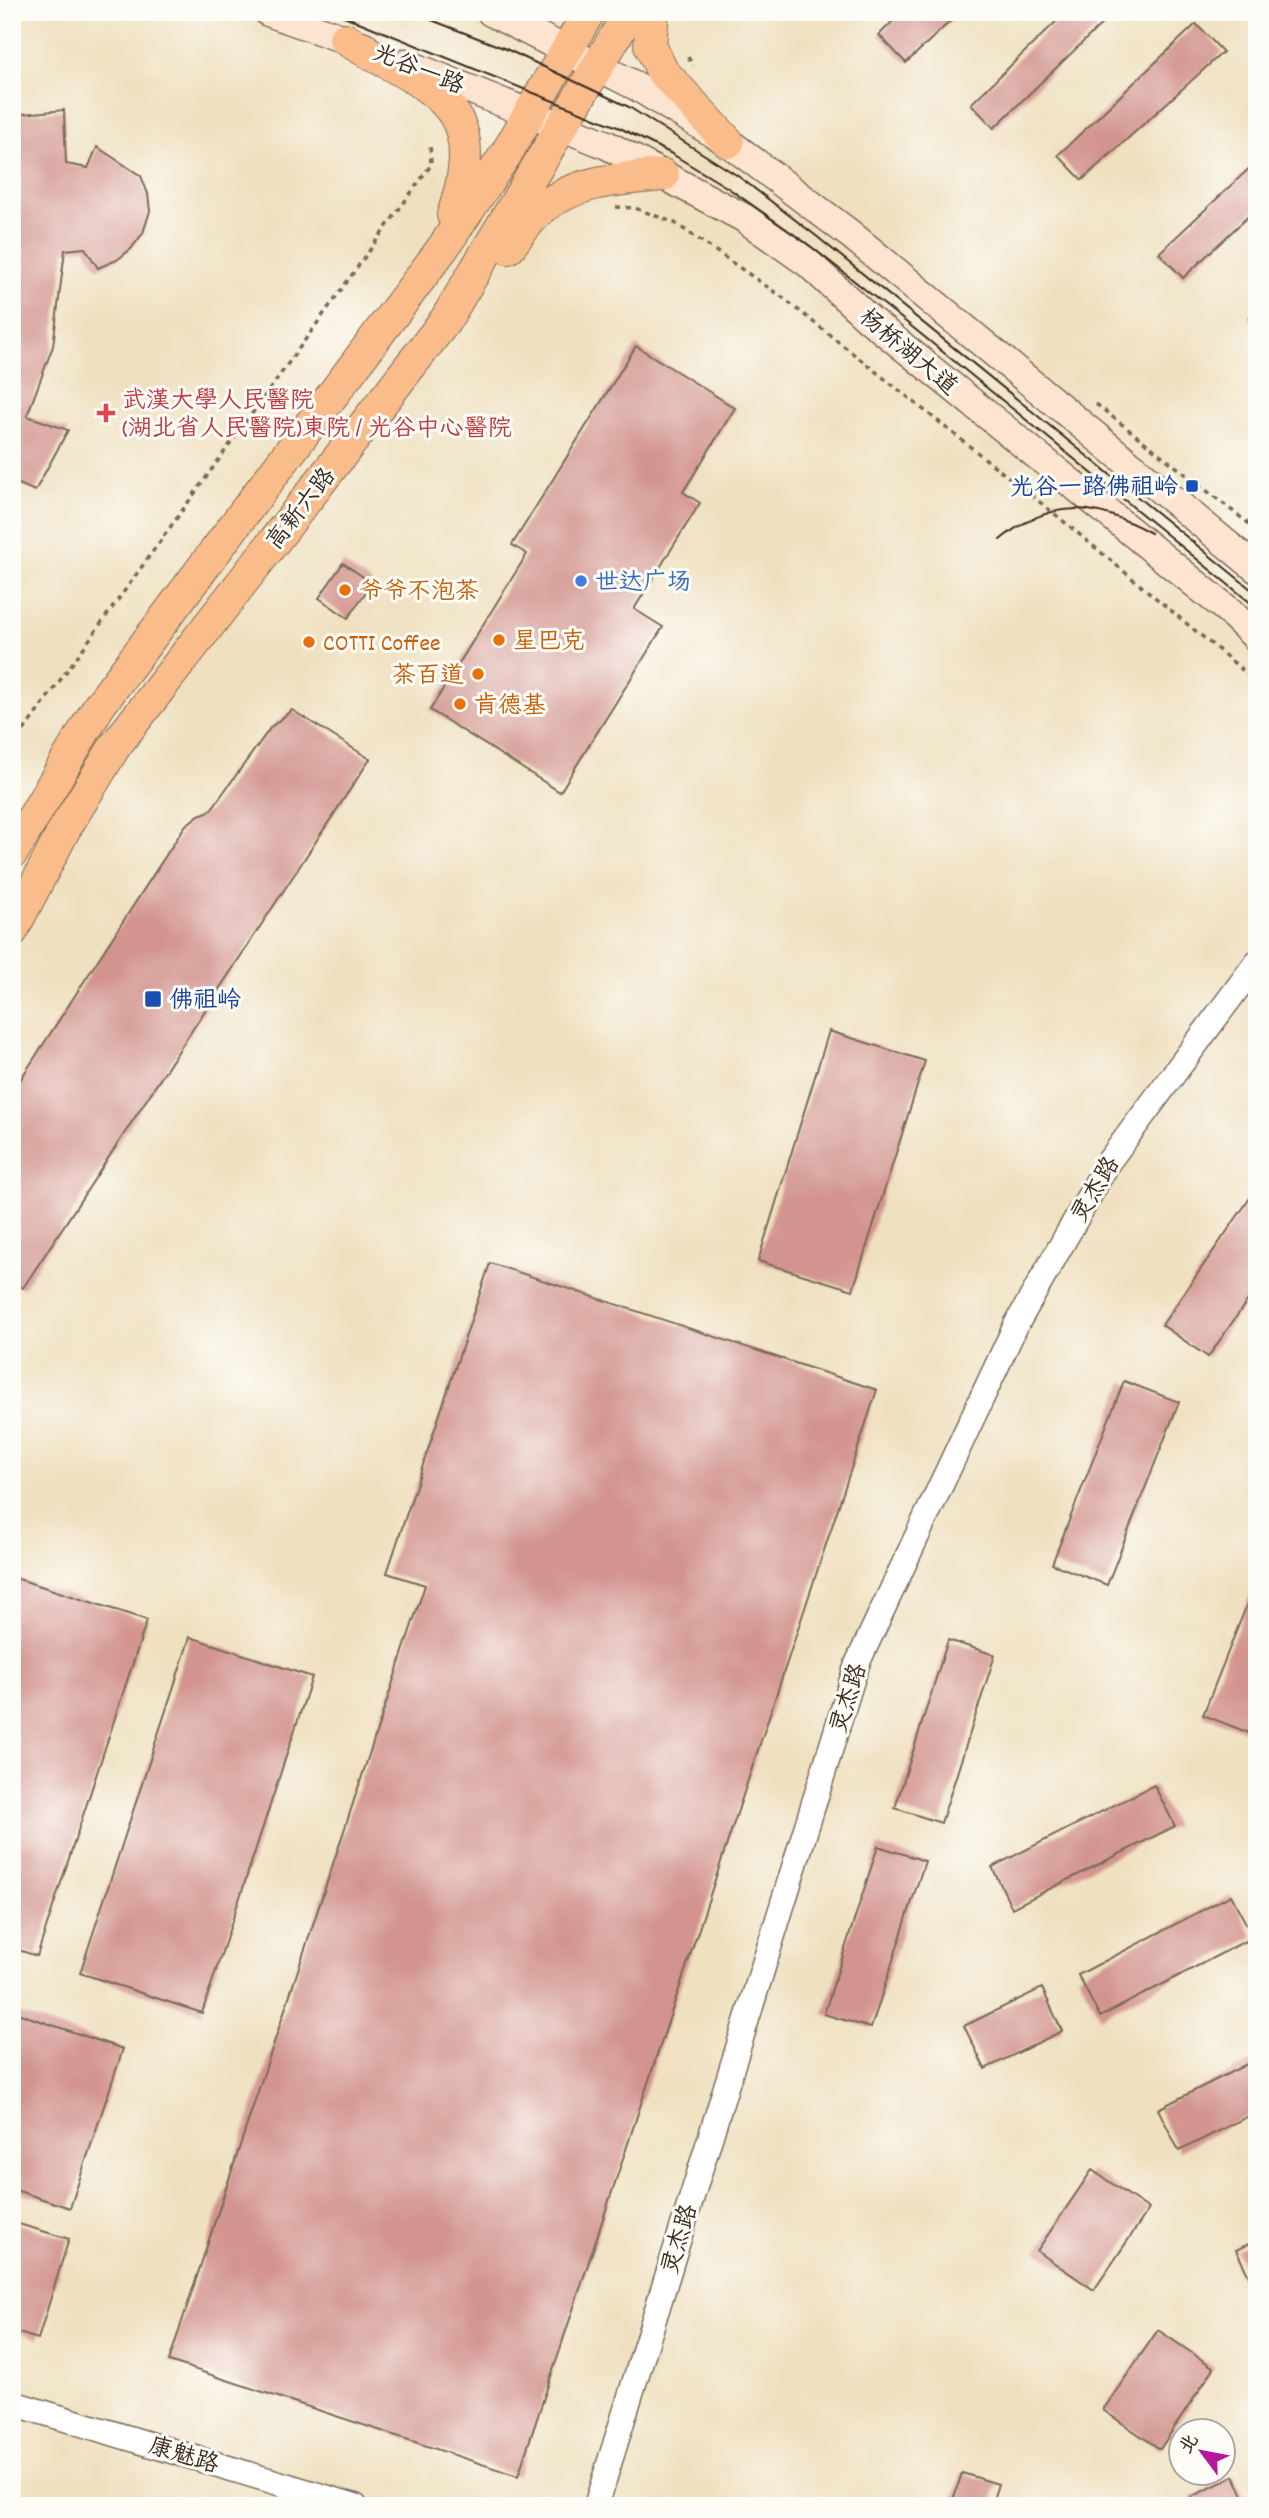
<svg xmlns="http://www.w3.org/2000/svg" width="1269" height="2518" viewBox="0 0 1269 2518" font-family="Dekko,'LXGW WenKai TC',sans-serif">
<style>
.building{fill:#d3948f}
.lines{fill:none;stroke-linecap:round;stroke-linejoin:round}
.tertiary-casing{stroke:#7a6a57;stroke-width:27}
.secondary-casing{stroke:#7a6a57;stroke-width:31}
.primary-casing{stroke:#7a6a57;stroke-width:34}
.path{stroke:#7a6a57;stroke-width:3.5;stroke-dasharray:5 5;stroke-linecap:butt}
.tertiary{stroke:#fff;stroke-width:24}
.secondary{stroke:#fde4d1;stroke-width:28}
.primary{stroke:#fabc8b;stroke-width:32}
.tram{stroke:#3b2a1e;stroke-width:2}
.health-dot{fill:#e0444e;stroke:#fdfcf7;stroke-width:2.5}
.transit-dot{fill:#1a4fb4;stroke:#fdfcf7;stroke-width:2.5}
.shop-dot{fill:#3f7fe0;stroke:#fdfcf7;stroke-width:2.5}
.food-dot{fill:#e8710a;stroke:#fdfcf7;stroke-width:2.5}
.labels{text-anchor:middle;stroke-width:6;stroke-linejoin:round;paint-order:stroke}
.street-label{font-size:24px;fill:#3b2a1e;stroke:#fdfcf7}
.health-label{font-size:24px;fill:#be3a42;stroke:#fdfcf7;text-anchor:start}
.transit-label{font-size:24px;fill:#164399;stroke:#fdfcf7;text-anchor:end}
.shop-label{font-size:24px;fill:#366cbe;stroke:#fdfcf7;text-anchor:start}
.food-label{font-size:24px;fill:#c56008;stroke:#fdfcf7;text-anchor:start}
</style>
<rect width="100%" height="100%" fill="#fdfcf7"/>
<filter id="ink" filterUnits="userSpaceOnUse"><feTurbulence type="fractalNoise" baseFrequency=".0143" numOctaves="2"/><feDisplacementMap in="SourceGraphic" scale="14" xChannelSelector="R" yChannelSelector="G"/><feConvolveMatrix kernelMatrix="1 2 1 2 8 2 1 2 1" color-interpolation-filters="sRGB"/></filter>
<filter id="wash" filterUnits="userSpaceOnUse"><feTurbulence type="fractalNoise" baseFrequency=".00686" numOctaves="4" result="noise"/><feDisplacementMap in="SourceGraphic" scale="28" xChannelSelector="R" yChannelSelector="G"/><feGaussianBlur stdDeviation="1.57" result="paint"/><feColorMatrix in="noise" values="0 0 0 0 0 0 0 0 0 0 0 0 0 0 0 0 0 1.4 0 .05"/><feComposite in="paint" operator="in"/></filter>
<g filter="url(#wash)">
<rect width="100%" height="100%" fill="#efe0c0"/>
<g id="blocks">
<g class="building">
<path d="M902,12H960L906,63L879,35Z"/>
<path d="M1066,12H1114L994,128L971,104Z"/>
<path d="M1230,12H1246L1238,20Z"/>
<path d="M1196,24L1223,52L1082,180L1058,155Z"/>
<path d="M64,110L66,164L88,168L97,147L141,176L148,194L150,211L143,233L131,249L117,260L98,268L85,248L65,250L53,346L27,416L68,430L35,491L12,481V115Z"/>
<path d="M1257,161V208L1183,278L1159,253Z"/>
<path d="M1257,310V326L1249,318Z"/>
<path d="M636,346L735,408L683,492L700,503L634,609L663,627L560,792L430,710L527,554L512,545Z"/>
<path d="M343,563L372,583L348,618L319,598Z"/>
<path d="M292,710L370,759L23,1288L12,1281L13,1091L185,826L199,815L210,811L271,727Z"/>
<path d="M829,1031L925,1061L853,1290L758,1261Z"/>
<path d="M1257,1188V1287L1208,1357L1162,1325Z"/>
<path d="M490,1263L877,1390L518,2476L169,2361L425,1585L387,1573Z"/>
<path d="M1124,1381L1179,1402L1107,1585L1052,1564Z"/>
<path d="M12,1577L147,1620L37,1956L12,1948Z"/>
<path d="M1257,1579V1736L1203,1715Z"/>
<path d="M190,1637L312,1677L202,2013L80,1973Z"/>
<path d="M948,1640L995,1655L941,1823L895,1808Z"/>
<path d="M1154,1785L1175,1826L1012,1908L992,1867Z"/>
<path d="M878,1846L925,1861L871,2028L824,2014Z"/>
<path d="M1231,1895L1253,1937L1100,2017L1078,1975Z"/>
<path d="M1042,1988L1062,2031L985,2069L964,2026Z"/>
<path d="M17,2013L123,2049L70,2208L12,2189V2027Z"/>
<path d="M1257,2059V2112L1179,2151L1158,2109Z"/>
<path d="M1092,2170L1149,2209L1094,2290L1037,2251Z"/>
<path d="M12,2222L69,2239L38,2339L12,2331Z"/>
<path d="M1257,2240V2293L1236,2250Z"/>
<path d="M1158,2330L1214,2368L1160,2449L1103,2410Z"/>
<path d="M962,2473L998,2484L991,2506H951Z"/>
<path d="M1234,2476L1248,2506H1195L1191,2497Z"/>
</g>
</g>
</g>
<g filter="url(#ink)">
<use href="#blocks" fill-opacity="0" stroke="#7a6a57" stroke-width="2"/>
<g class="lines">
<defs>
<g id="tertiary">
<path d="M12,2403L355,2506"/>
<path d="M596,2506L857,1664L1016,1325L1109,1161L1257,962"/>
</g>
<g id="secondary">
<path d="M268,12L364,46"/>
<path d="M491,12L638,87L728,142L850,234L1257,569"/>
<path d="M405,63L607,145L744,218L808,263L869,319L1229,611L1257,638"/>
</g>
<g id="primary">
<path d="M653,12L650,45L662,71L728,142"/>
<path d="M345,39C430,90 492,100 453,215"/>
<path d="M508,248C519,235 530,217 544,207C578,180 622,179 663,175"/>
<path d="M12,853L99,706L442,249L506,154L589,12"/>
<path d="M12,931L64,830L115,746L445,321L630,12"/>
</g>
</defs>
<use href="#tertiary" class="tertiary-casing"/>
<use href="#secondary" class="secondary-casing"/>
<use href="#primary" class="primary-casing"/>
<g class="path">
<path d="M688,57L693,66"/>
<path d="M616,207L635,208L675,223L782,297L1056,515L1257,682"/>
<path d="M1096,404L1257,530"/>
<path d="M12,747L431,165L430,143"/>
</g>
<use href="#tertiary" class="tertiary"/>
<use href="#secondary" class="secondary"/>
<use href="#primary" class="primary"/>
<g class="tram">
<path d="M334,12L620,128L672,154L728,188L809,245L911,326L1257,608"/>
<path d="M411,12L506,49L629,107L738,176L815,235L1257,594"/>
<path d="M1000,540C1051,497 1096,503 1151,533"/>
</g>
</g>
</g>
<path class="health-dot" d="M102.5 402.5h7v7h7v7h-7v7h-7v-7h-7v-7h7z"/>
<g class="transit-dot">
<rect x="1185" y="479" width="14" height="14" rx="3.5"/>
<rect x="144" y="990" width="18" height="18" rx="3.5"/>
</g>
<circle class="shop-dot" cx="581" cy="581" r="7"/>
<g class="food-dot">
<circle cx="345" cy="590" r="7"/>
<circle cx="499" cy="640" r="7"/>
<circle cx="309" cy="642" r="7"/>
<circle cx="478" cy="674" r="7"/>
<circle cx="460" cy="704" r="7"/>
</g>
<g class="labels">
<g class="street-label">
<text transform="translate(419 68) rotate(22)" y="8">光谷一路</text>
<text transform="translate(909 351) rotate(40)" y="8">杨桥湖大道</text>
<text transform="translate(300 508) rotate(-52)" y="8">高新六路</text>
<text transform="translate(1094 1189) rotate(-59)" y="8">灵杰路</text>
<text transform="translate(847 1698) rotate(-72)" y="8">灵杰路</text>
<text transform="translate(678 2239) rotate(-73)" y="8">灵杰路</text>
<text transform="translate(184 2454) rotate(17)" y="8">康魅路</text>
</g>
<g class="health-label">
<text x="122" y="407">武漢大學人民醫院<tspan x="122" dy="28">(湖北省人民醫院)東院 / 光谷中心醫院</tspan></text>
</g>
<g class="transit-label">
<text x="1178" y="494">光谷一路佛祖岭</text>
<text x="169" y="1007" text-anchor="start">佛祖岭</text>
</g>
<g class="shop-label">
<text x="595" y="589">世达广场</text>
</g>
<g class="food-label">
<text x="359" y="598">爷爷不泡茶</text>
<text x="513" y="648">星巴克</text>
<text x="323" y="650">COTTI Coffee</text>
<text x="464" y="682" text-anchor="end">茶百道</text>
<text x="474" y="712">肯德基</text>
</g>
</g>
<rect width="1269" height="2518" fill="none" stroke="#fdfcf7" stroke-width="42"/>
<g transform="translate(1202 2452) rotate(302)"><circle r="33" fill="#fdfcf7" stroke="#afa8a0" stroke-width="2"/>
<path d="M0-5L12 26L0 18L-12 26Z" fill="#b5179e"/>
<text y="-10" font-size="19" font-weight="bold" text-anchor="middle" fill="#3b2a1e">北</text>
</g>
</svg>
